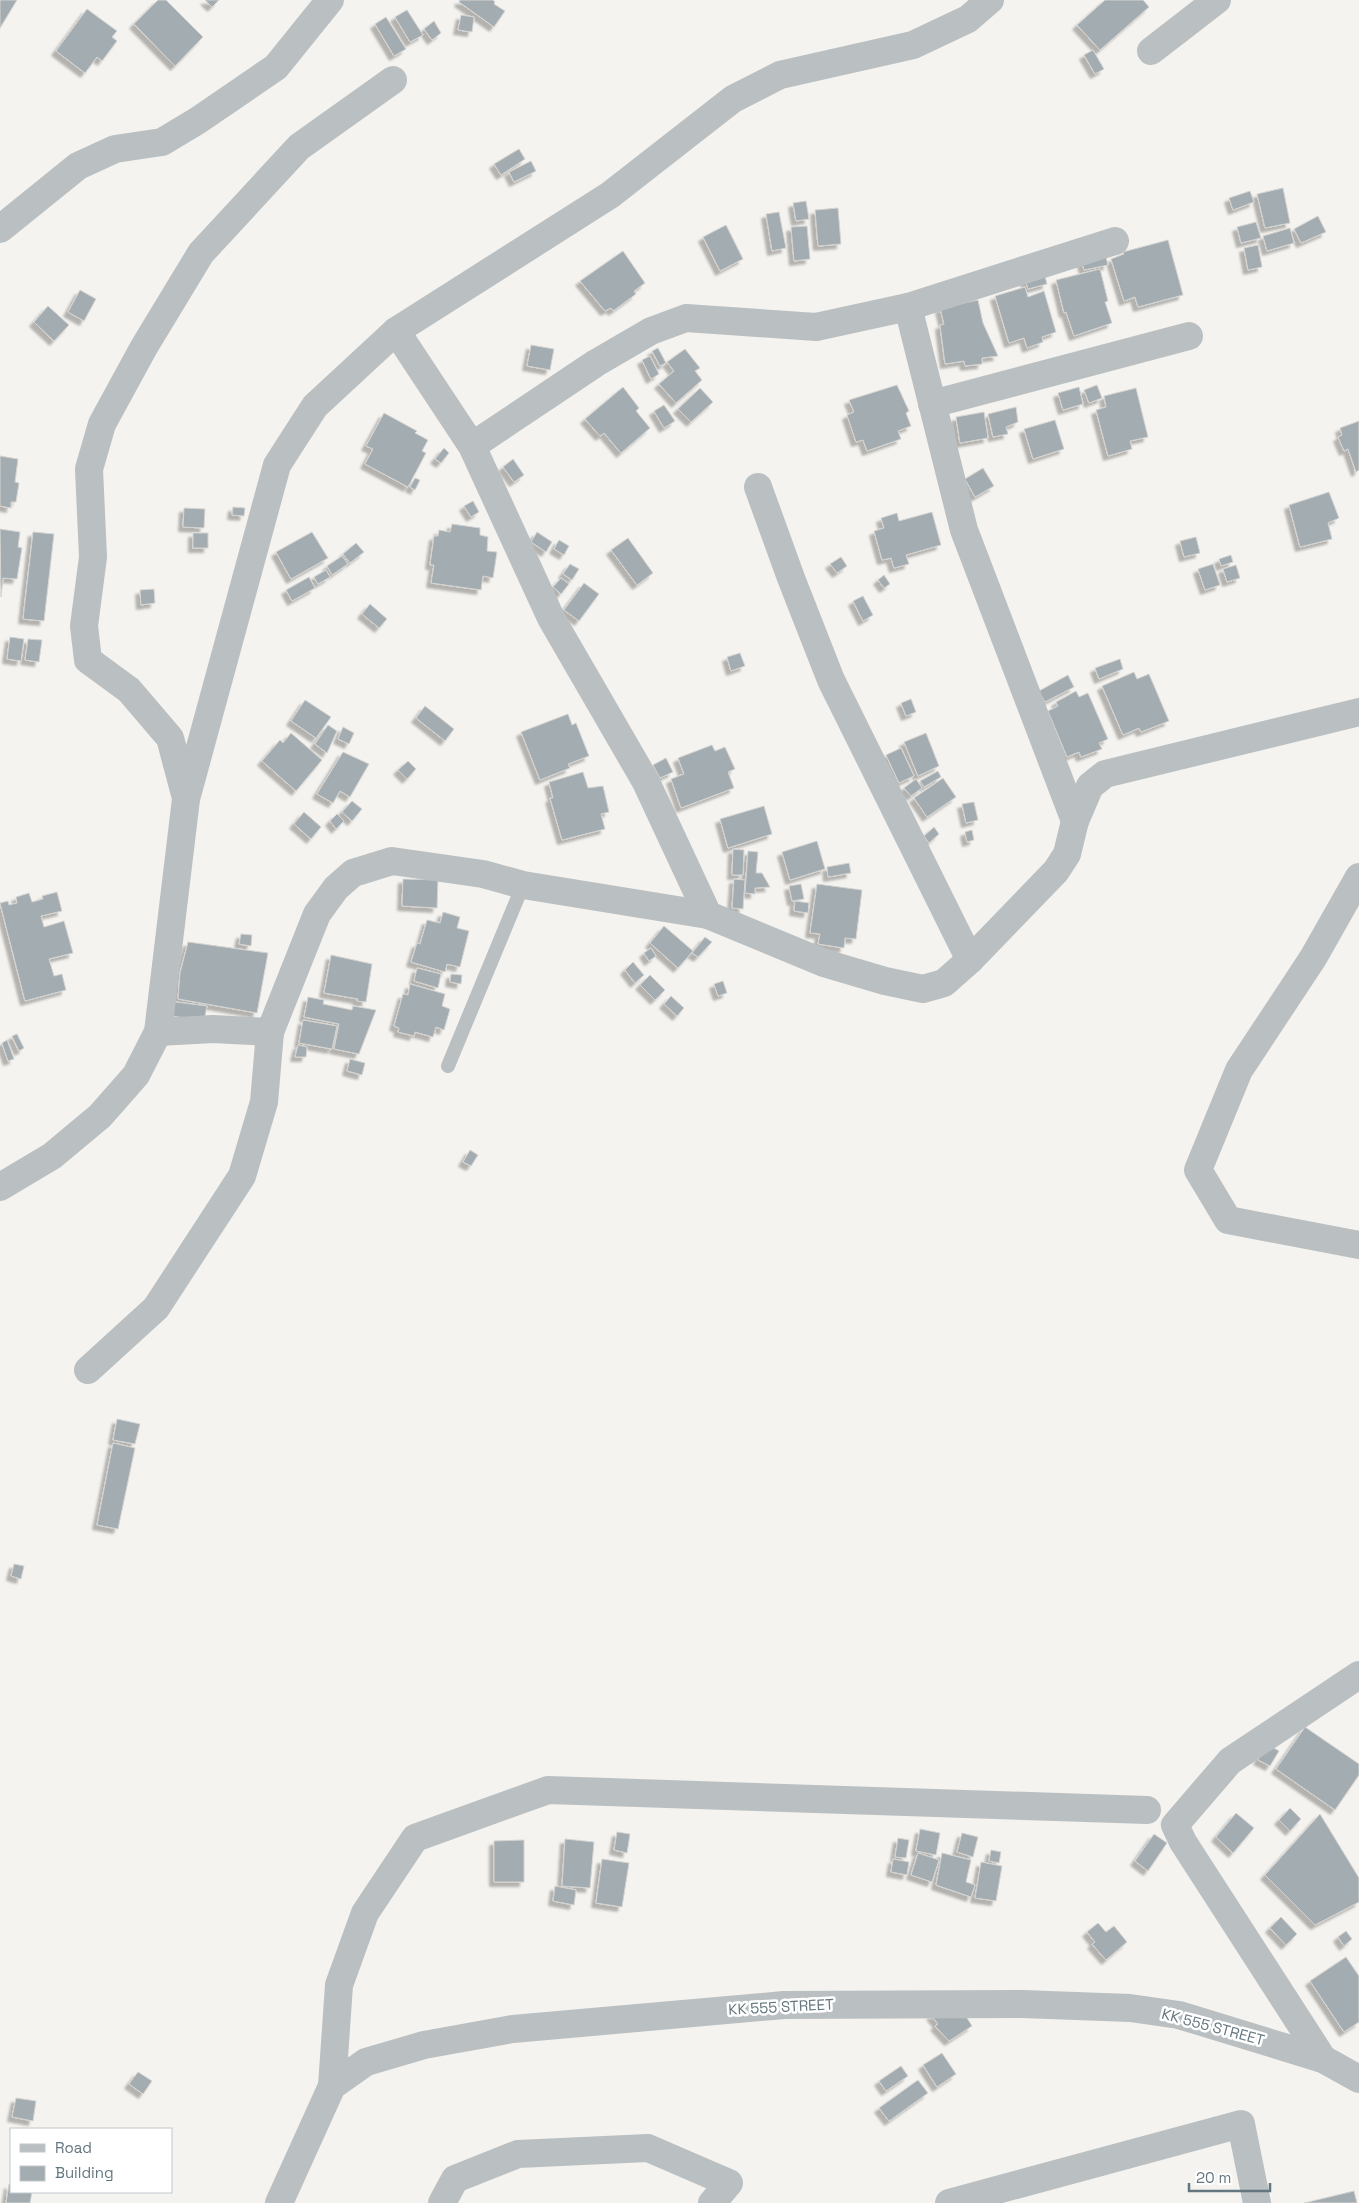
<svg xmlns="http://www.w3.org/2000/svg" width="1359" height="2203" viewBox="0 0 1359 2203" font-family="'Space Grotesk',sans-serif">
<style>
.building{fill:#a3acb0;stroke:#d5d4d2;filter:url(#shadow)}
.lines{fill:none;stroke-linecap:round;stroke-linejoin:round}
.lane{stroke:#babfc1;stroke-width:14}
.street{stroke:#babfc1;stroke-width:28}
.labels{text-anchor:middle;stroke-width:5;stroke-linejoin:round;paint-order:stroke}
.street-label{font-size:15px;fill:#64767f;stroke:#fff}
</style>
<defs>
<filter id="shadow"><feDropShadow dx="-4.5" dy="4.5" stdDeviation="1" flood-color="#0004"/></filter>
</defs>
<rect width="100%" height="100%" fill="#f4f3ef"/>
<g class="building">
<path d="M0,0H17L0,28Z"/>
<path d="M158,0H166L203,37L175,66L134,24Z"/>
<path d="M205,0H219L212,7Z"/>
<path d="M460,0H493L495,2L494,4L505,11L494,27L459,2Z"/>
<path d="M1105,0H1143L1149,7L1100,50L1077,25Z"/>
<path d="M87,9L117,31L112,37L117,41L102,61L97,57L85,73L56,51Z"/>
<path d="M407,10L423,35L410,42L395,17Z"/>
<path d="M461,15L474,17L472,32L458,30Z"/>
<path d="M386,17L406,49L394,56L375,24Z"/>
<path d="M434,21L441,33L432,40L424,29Z"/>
<path d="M1093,50L1104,69L1095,74L1084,55Z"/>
<path d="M519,149L525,159L501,175L494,164Z"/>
<path d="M531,161L536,171L514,182L509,172Z"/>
<path d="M1283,188L1290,223L1265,228L1257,194Z"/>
<path d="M1250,191L1254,202L1233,210L1229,198Z"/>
<path d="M806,201L809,219L796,221L793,203Z"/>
<path d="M838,208L841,244L818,246L815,210Z"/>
<path d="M779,212L786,248L772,251L766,214Z"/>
<path d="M1318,216L1326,232L1301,243L1294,229Z"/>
<path d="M1256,222L1261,238L1241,243L1237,227Z"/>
<path d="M726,225L743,259L720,271L703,237Z"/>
<path d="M807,226L810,259L794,261L791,227Z"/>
<path d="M1290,228L1294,243L1267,251L1263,236Z"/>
<path d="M1168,240L1183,295L1138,307L1135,297L1124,301L1111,259L1124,254L1123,252Z"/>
<path d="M1258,245L1262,267L1248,270L1244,248Z"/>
<path d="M623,251L645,283L634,291L636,294L613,311L611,308L605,311L580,281Z"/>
<path d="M1105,253L1108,265L1084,270L1081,258Z"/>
<path d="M1043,268L1047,284L1028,289L1023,273Z"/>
<path d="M1100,269L1108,301L1105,302L1112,323L1074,336L1066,312L1064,313L1056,280Z"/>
<path d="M1025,287L1028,297L1044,291L1056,332L1042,337L1043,342L1027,348L1024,338L1009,343L995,296Z"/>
<path d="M80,290L96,299L84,321L68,312Z"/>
<path d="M978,300L983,323L998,356L982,358V364L965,366L964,361L945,364L940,325L944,324L940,308Z"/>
<path d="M48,306L69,325L54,341L34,322Z"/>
<path d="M531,345L554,349L550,370L527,366Z"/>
<path d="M658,348L666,363L660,366L652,351Z"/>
<path d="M685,349L700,368L695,371L702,380L676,403L659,384L674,371L667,362Z"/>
<path d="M650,356L659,374L651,379L642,360Z"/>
<path d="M897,385L909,411L906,413L911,426L898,431L901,439L867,451L863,440L856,442L847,415L854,412L849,400Z"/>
<path d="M1097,385L1102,398L1089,403L1084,390Z"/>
<path d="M623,387L639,408L636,411L650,428L621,453L604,433L600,436L585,419Z"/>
<path d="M1079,387L1083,404L1063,410L1058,393Z"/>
<path d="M700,388L713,402L691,422L678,409Z"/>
<path d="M1136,388L1148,437L1130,441L1132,449L1108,456L1096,410L1106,407L1104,396Z"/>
<path d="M664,405L675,421L664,428L654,411Z"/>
<path d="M1016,407L1018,422L1006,427L1008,434L993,437L988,414Z"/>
<path d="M984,412L988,438L960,443L956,417Z"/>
<path d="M384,413L417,431L415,433L428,440L422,451L426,453L408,487L365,464L373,449L366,446Z"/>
<path d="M1055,420L1064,449L1033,459L1024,429Z"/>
<path d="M1359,421V470L1356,472L1348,449L1344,451L1338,437L1342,435L1340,428Z"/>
<path d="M444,448L449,453L441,463L435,459Z"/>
<path d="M0,456L18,459L15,482L19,483L16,502H11V508L0,506Z"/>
<path d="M513,459L524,475L514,482L503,467Z"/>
<path d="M983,468L994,486L975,497L965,479Z"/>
<path d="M415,478L420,480L415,490L410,487Z"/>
<path d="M1329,492L1339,518L1328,523L1332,539L1300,547L1289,505Z"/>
<path d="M473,501L479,512L471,517L464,506Z"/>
<path d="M233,507L245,508L244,516L232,515Z"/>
<path d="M184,508L205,509L204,528L183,527Z"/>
<path d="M932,512L941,545L906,555L909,564L894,568L891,558L882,560L874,531L884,528L881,518L897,513L899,521Z"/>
<path d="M452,524L480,528V535L488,537L487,551L497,552L493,578L483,576L481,590L431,583L434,565H430L434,536H438L439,530L450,532Z"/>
<path d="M0,529L20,532L18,547L22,548L17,579L3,578L1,597Z"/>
<path d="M33,532L54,534L44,621L23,619Z"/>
<path d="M312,532L328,558L291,579L276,552Z"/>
<path d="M537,532L552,542L546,552L531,542Z"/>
<rect x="193" y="533" width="15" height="15"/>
<path d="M1196,537L1200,553L1184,557L1180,541Z"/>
<path d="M628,538L653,573L637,585L611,550Z"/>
<path d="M559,540L569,546L564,555L554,549Z"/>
<path d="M356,543L364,552L350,563L343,554Z"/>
<path d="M1231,555L1233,562L1221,566L1219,559Z"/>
<path d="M342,556L348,564L332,575L327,566Z"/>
<path d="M841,557L847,566L837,573L830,564Z"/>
<path d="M570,564L579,569L572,580L563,574Z"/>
<path d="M1213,564L1220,585L1205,590L1198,569Z"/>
<path d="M1236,565L1240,578L1227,582L1223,569Z"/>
<path d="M326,570L330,577L318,584L314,577Z"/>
<path d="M884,575L890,584L884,588L878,580Z"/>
<path d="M309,577L315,588L292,601L286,590Z"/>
<path d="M561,578L569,584L561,594L553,587Z"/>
<path d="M584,583L599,594L579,621L564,610Z"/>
<path d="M154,589L155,603L141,605L140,590Z"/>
<path d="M863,596L873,615L863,621L853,601Z"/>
<path d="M370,604L387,619L379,628L362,614Z"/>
<path d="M10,637L24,639L21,661L7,659Z"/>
<path d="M28,639L42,640L39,662L25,660Z"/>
<path d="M740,653L745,666L731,671L727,657Z"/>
<path d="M1120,659L1123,669L1099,679L1095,668Z"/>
<path d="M1134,672L1137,679L1149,674L1169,721L1141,732L1139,728L1123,735L1102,686Z"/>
<path d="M1068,675L1074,687L1045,702L1039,691Z"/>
<path d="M1076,691L1079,697L1088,693L1108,739L1099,743L1102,749L1081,757L1079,752L1067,757L1048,711L1058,706L1056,702Z"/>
<path d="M911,699L916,712L906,716L901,703Z"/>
<path d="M305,700L331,717L316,738L291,721Z"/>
<path d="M425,706L454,729L445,741L416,718Z"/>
<path d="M568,714L572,725L576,723L589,756L568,764L570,768L540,780L521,732Z"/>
<path d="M328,725L337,731L327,753L315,744Z"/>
<path d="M343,727L354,733L349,744L338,739Z"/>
<path d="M291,733L322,760L296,791L262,761L280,740L283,743Z"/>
<path d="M926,733L939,766L918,776L904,742Z"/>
<path d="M712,745L715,751L725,747L735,769L728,772L734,788L681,808L671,779L684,774L678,758Z"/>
<path d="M901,748L914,776L899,783L886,755Z"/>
<path d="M343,752L369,764L350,797L340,791L333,803L317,794Z"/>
<path d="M666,758L673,772L660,778L653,765Z"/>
<path d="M408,761L416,769L407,779L398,770Z"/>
<path d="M938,771L941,777L924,787L920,781Z"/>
<path d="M583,772L588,788L603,786L609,812L601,814L605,829L562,840L550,798H553L549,782Z"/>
<path d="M943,778L956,797L927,817L914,798Z"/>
<path d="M916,779L922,788L911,796L904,788Z"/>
<path d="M352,801L362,809L352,821L342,812Z"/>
<path d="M974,802L978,820L966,823L962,804Z"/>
<path d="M764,806L772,834L728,848L720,819Z"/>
<path d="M304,812L321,827L311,839L294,824Z"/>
<path d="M337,814L344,821L336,829L330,821Z"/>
<path d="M934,827L939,834L929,843L924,836Z"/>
<path d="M972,830L974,840L967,842L965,832Z"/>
<path d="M817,841L825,869L790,880L782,852Z"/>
<path d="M733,849L744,850L743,875H732Z"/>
<path d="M748,851L758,852L756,873H762L770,887L755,888V894L745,893Z"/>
<path d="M849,863L851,873L828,877L827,867Z"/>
<path d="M403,879L438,880L437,908L402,906Z"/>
<path d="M734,879L745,880L743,909L732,908Z"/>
<path d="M801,884L804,899L792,901L789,886Z"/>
<path d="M817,884L862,890L856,939L845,938L844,948L818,944L820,934L810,933Z"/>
<path d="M57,892L62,911L41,916L44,927L64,921L73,953L49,959L54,976L62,974L66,990L25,1001L0,903L8,901L9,905L17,903L16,897L29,893L32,902L43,899L42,896Z"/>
<path d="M795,901L809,903L808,913L794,911Z"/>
<path d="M443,912L460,917L457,928L469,931L460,967L447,964L445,972L411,962L417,943L420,944L427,920L440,923Z"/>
<path d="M664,926L693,951L678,968L650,943Z"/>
<path d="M241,934L252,935L251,946L239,944Z"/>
<path d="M705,937L712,942L698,957L692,953Z"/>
<path d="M188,942L268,953L257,1013L178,999L180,973Z"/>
<path d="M651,948L656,956L649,961L644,953Z"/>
<path d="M331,955L372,964L366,1002L357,1001L358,999L324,993Z"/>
<path d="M633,962L644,975L635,983L625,970Z"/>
<path d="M417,968L441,974L438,988L414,981Z"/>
<path d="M451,974L462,975L461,984L450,982Z"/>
<path d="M650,975L665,990L655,1000L640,985Z"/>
<path d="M723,981L727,993L718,996L714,984Z"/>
<path d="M410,984L445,994L442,1006L450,1009L444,1030L436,1027L433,1037L415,1032L414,1036L398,1032L399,1028L394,1026L403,994L408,995Z"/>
<path d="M671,996L684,1008L677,1016L664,1004Z"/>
<path d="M308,997L324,1000L323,1004L352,1010L353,1006L376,1010L359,1054L334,1049L339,1024L304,1017Z"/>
<path d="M168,1001L207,1006L204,1021L166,1015Z"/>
<path d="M303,1020L337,1026L332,1049L299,1043Z"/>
<path d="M17,1034L24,1048L19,1051L12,1036Z"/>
<path d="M7,1040L14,1059L8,1061L2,1043Z"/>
<path d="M298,1045L307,1047L306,1057H295Z"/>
<path d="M350,1059L365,1063L362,1075L347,1071Z"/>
<path d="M470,1150L478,1155L471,1166L463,1162Z"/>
<path d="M117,1419L140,1424L135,1444L113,1440Z"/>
<path d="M113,1443L135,1448L118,1529L97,1525Z"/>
<path d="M14,1564L24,1566L21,1579L11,1576Z"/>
<path d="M1305,1727L1359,1764V1775L1335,1810L1276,1769Z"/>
<path d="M1267,1744L1279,1751L1270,1766L1258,1760Z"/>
<path d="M1290,1808L1301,1819L1290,1831L1279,1820Z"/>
<path d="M1236,1813L1254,1828L1233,1853L1216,1837Z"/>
<path d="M1320,1814L1359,1878V1902L1315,1925L1265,1875Z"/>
<path d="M920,1829L940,1833L936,1855L916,1851Z"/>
<path d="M617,1832L630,1834L627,1853L614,1850Z"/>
<path d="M962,1833L978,1837L973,1857L957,1852Z"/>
<path d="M1154,1834L1167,1843L1148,1871L1135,1861Z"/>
<path d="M898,1838L909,1840L906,1858L895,1857Z"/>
<path d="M565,1839L594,1842L590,1888L562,1886Z"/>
<path d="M524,1840V1882H494V1841Z"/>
<path d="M991,1850L1001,1852L999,1863L989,1861Z"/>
<path d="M918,1853L939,1860L932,1882L911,1875Z"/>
<path d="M942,1853L971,1860L966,1882L975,1885L971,1897L936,1885Z"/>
<path d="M602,1859L629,1863L622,1907L596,1903Z"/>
<path d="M893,1859L909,1862L907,1875L891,1872Z"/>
<path d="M981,1862L1002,1866L996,1901L975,1898Z"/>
<path d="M555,1886L576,1890L574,1905L553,1901Z"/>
<path d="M1281,1917L1297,1934L1286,1945L1270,1928Z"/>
<path d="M1098,1923L1106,1932L1114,1926L1127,1942L1106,1960L1092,1944L1095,1942L1087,1932Z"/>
<path d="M1346,1931L1352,1939L1344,1946L1338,1937Z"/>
<path d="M1346,1957L1359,1976V2022L1344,2032L1310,1981Z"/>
<path d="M962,2010L972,2026L949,2041L935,2026L938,2024L931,2015Z"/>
<path d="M942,2053L956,2074L937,2087L923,2065Z"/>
<path d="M901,2066L908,2076L886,2091L879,2081Z"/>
<path d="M138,2072L152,2081L143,2094L129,2084Z"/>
<path d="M918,2080L928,2093L889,2121L879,2108Z"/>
<path d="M16,2098L36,2101L33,2121L12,2117Z"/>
<path d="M9,2184L11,2185V2192H32L30,2203H6Z"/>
<path d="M1354,2191L1357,2203H1304Z"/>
</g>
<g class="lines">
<path class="lane" d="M448,1066L523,885"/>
<g class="street">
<path d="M1151,51L1217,0"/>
<path d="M0,229L78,166L115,149L162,142L197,121L276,67L330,0"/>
<path d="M908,307L964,530L1075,821"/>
<path d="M396,331L472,446L551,618L646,782L708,915"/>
<path d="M932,404L1189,336"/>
<path d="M472,446L596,363L651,331L686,318L816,327L908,307L1115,241"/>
<path d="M758,487L791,578L831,680L970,960"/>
<path d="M186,798L170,738L129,690L88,660L84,626L93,557L89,469L102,424L144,347L201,253L299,147L393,80"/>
<path d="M1359,877L1313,958L1239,1070L1198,1170L1228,1220L1359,1245"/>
<path d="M158,1032L213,1029L270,1032L317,914L336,888L353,873L392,861L483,874L523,885L708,915L824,963L885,981L923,989L944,983L970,960L1056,871L1067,854L1075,821L1090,786L1105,774L1359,712"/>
<path d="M0,1187L52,1156L100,1116L136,1075L158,1032L186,799L277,465L315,406L396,331L610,195L733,99L780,75L913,45L968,19L990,0"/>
<path d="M88,1370L156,1308L242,1176L264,1102L270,1032"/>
<path d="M1323,2059L1183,1842L1175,1825L1230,1761L1359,1675"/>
<path d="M332,2086L339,1985L365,1913L415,1838L548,1790L1147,1810"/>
<path d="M279,2203L332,2086L366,2062L424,2045L513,2029L784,2005L1022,2004L1130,2008L1179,2015L1323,2059L1359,2079"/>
<path d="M442,2203L455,2179L518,2154L648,2148L729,2183L712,2203"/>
<path d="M949,2203L1241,2124L1257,2203"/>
</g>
</g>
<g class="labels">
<g class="street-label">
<text transform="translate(781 2007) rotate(-3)" y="5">KK 555 STREET</text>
<text transform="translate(1213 2027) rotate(15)" y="5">KK 555 STREET</text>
</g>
</g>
<rect x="10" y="2128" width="162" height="65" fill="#ffffff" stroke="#c1c8cc"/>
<rect x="20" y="2144" width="25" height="8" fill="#babfc1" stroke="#c1c8cc"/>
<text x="55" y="2153" font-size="15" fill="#64767f">Road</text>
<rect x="20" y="2166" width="25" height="15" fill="#a3acb0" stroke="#c1c8cc"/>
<text x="55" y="2178" font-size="15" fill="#64767f">Building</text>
<path d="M1189 2183v8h81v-8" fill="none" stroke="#64767f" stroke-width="2.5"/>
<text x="1196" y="2183" font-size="15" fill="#64767f" stroke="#ffffff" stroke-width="4" paint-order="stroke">20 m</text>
</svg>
